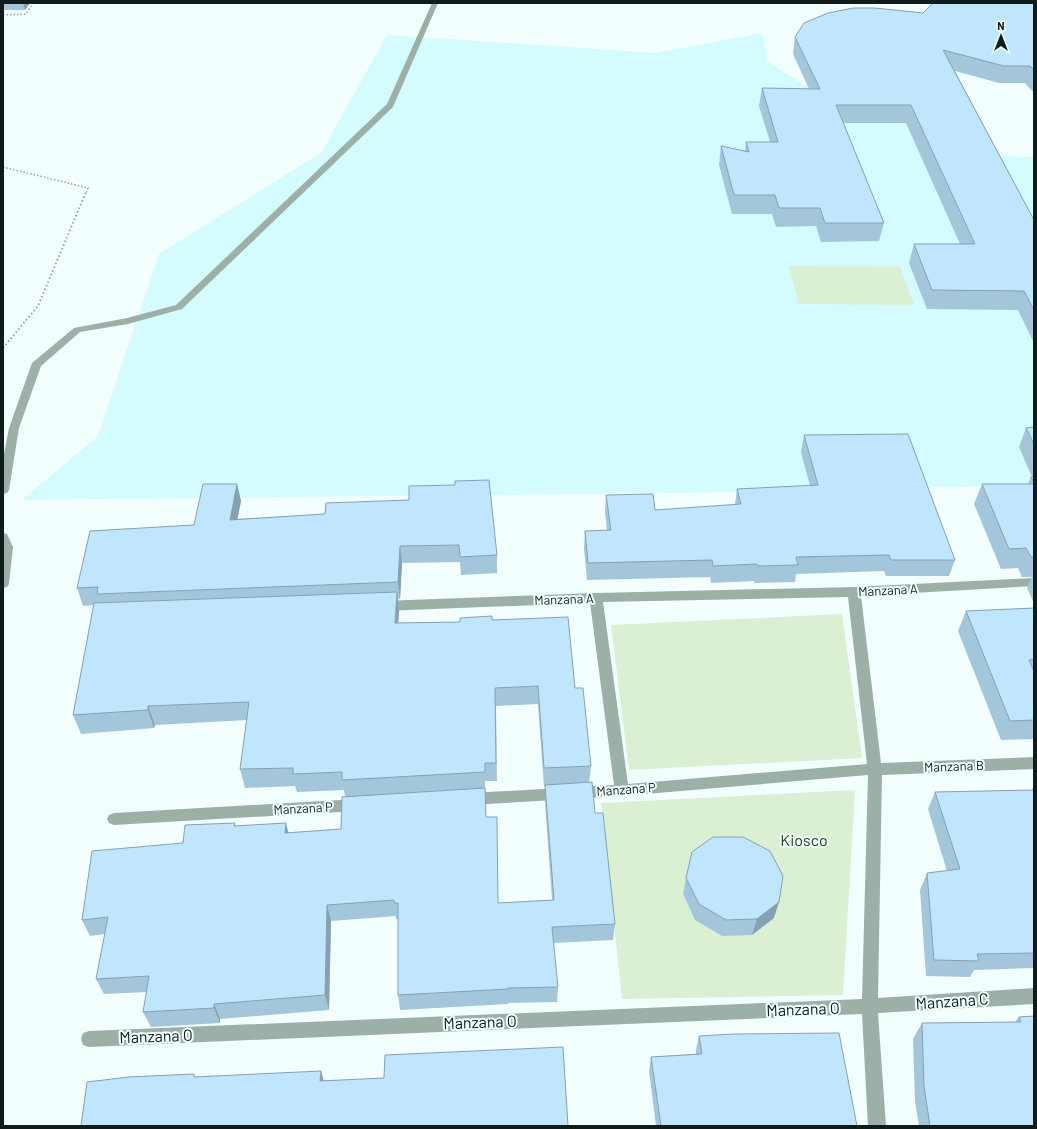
<svg xmlns="http://www.w3.org/2000/svg" width="1037" height="1129" viewBox="0 0 1037 1129" font-family="Barlow,sans-serif">
<style>
.built{fill:#d4fbfe}
.green{fill:#dbefd2;fill-rule:evenodd}
.lines{fill:none;stroke-linecap:round;stroke-linejoin:round}
.path-far1{stroke:#97a2a2;stroke-width:1.5;stroke-dasharray:1.5 2;stroke-linecap:butt}
.path{stroke:#97a2a2;stroke-width:2;stroke-dasharray:1.5 2.5;stroke-linecap:butt}
.service{fill:#9db0a8;fill-rule:evenodd}
.minor{fill:#9db0a8;fill-rule:evenodd}
.wall{fill:#a4c6da;fill-rule:evenodd}
.shaded-wall{fill:#86a1b1}
.building{fill:#bfe6fd;stroke:#86a1b1}
.labels{text-anchor:middle;stroke-width:4;stroke-linejoin:round;paint-order:stroke}
.street-label{font-size:13px;fill:#101b1b;stroke:#f3feff}
.near-park-label{font-size:16px;fill:#213f11;stroke:#f3feff}
.near-street-label{font-size:16px;fill:#101b1b;stroke:#f3feff}
</style>
<rect width="100%" height="100%" fill="#f3feff"/>
<path class="built" d="M762,33L768,62L804,85L880,98L997,156L1034,157V485L750,492L22,500L98,436L159,254L321,153L387,35L656,53Z"/>
<g class="green">
<path d="M789,266L900,267L914,305L799,304Z"/>
<path d="M842,614L862,758L629,770L611,625Z"/>
<path d="M855,790L843,995L622,999L601,803ZM683,894L722,936L695,920Z"/>
</g>
<g class="lines">
<g class="path-far1">
<path d="M3,15L26,14L33,3"/>
<path d="M3,167L88,188L86,193"/>
</g>
<path class="path" d="M3,348L38,306L86,192"/>
<g class="service">
<path d="M432,3H438L393,107L182,309L128,324L80,332L41,366L19,428L9,490L7,493L3,494V459L9,428L32,363L74,328L127,318L176,305L387,104Z"/>
<path d="M3,533L7,534L13,547L9,584L7,587L3,588Z"/>
</g>
<g class="minor">
<path d="M1034,578V586L861,596L881,763L1034,757V769L882,775L878,998L1034,988V1004L878,1013L886,1126H868L862,1014L89,1047L83,1045L81,1039L83,1033L89,1031L862,999L868,775L622,796L470,805L465,803L463,799L465,795L470,793L614,785L590,603L382,611L378,609L376,606L378,603L382,601L596,593L854,587ZM848,597L867,764L628,784L603,602Z"/>
<path d="M358,799L363,801L365,805L363,809L358,811L114,825L109,823L107,819L109,815L114,813Z"/>
</g>
</g>
<g class="wall">
<path d="M3,3H30L25,10H3Z"/>
<path d="M1034,3V93L1025,83H999L955,71L1034,220V343L1018,310L927,309L909,263L914,244H960L906,123H843L884,223L879,241L821,242L816,226L776,227L772,214H732L719,165L721,146L745,151L746,142H770L759,106L762,88L809,89L793,54L795,37L923,13Z"/>
<path d="M1034,427V603L1027,588L1032,577H1022L1018,568L1001,569L974,504L982,484H1028L1031,477H1032L1019,447L1026,428Z"/>
<path d="M804,435L955,560L949,576H886L884,571L796,574L795,582L754,583V581L711,583L710,577L587,580L584,548L585,531H607L605,512L606,495L655,510L735,505L737,489L810,486L801,452Z"/>
<path d="M237,484L241,501L237,519L325,514L326,503L497,555V573L461,575L460,562L402,563L400,599H398L399,611L398,623L460,622L492,620L575,688L591,766L589,783L615,924L613,940L553,943L558,987L557,1002L508,1003V1004L400,1010L398,995V919H396V916L331,921L329,1010L220,1019V1023L151,1027L143,1012L147,992L104,994L96,979L105,934L90,936L82,920L183,843L236,826L288,833L341,829L345,796L344,790L297,792L295,786L245,788L240,769L247,720L155,725L154,728L81,734L73,715L94,605L83,606L77,588L194,525ZM538,704L544,787L545,786V802L552,900L498,903L486,817L485,781H497L496,706Z"/>
<path d="M1034,608V739L1001,740L958,631L966,611Z"/>
<path d="M1034,786V968L974,970L970,977L926,976L920,890L927,873L947,871L928,809L935,792L1032,790Z"/>
<path d="M686,878L774,918L752,935L722,936L695,920L683,894Z"/>
<path d="M1034,1016V1126H919L915,1101L913,1039L922,1023L1015,1022L1019,1017Z"/>
<path d="M699,1036L857,1126H656L649,1071L651,1057L696,1054V1050Z"/>
</g>
<g class="shaded-wall">
<path d="M23,3H30L25,10Z"/>
<path d="M237,484L241,501L234,537L230,520Z"/>
<path d="M400,546L402,563L400,599L398,582Z"/>
<path d="M397,592L399,611L397,642L395,623Z"/>
<path d="M148,706L155,725L154,728L148,710Z"/>
<path d="M286,823L290,839L285,833Z"/>
<path d="M779,902L774,918L752,935L757,919Z"/>
<path d="M327,905L331,921L329,1010L325,995Z"/>
<path d="M214,1004L220,1019V1023L214,1008Z"/>
<path d="M321,1071L325,1085L320,1081Z"/>
</g>
<g class="building">
<path d="M933,3H1034V70L1030,66H1004L943,50L1034,220V310L1024,291L932,290L914,244H975L911,105H836L884,223H825L820,208H779L775,195H734L721,146L749,152L746,142H778L762,88L820,89L795,37L804,23L828,13L853,8H875L923,13Z"/>
<path d="M1034,427V444L1026,428Z"/>
<path d="M908,434L955,560H891L889,555L796,557L798,565L758,566L757,564L713,566L712,560L588,563L585,531L611,530L606,495L653,494L655,510L741,504L737,489L818,485L804,435Z"/>
<path d="M1031,477H1034V482Z"/>
<path d="M489,480L497,555L460,557L459,545L400,546L398,582L97,594L98,587L77,588L90,531L194,525L203,484H237L230,520L325,514L326,503L409,500V486L455,485V481Z"/>
<path d="M982,484H1034V557H1031L1026,548L1009,549Z"/>
<path d="M397,592L395,623L460,622V618L492,616V620L568,617L575,688H583L591,766L544,768L538,686L495,688L496,763H485V772L342,780V772L293,774V768L240,769L249,702L148,706V710L73,715L94,603Z"/>
<path d="M1034,608V659L1029,660L1034,672V720L1010,721L966,611Z"/>
<path d="M592,782L595,813H603L615,924L552,927L558,987L508,988V989L398,995V903H394V900L327,905L325,995L214,1004V1008L143,1012L149,976L96,979L108,917L82,920L92,851L183,843L185,825L235,823L234,826L286,823L285,833L341,829L342,797L485,788L486,817H497L498,903L554,900L545,785Z"/>
<path d="M1034,790V953L977,954L979,961L934,960L927,873L960,869L935,792Z"/>
<path d="M713,837H743L770,851L783,876L779,902L757,919L726,920L699,904L686,878L692,852Z"/>
<path d="M1034,1016V1126H930L924,1086L922,1023L1021,1022L1019,1017Z"/>
<path d="M839,1033L857,1126H661L651,1057L702,1054L699,1036L734,1034Z"/>
<path d="M563,1047L568,1126H81L87,1082L129,1077L194,1074V1077L321,1071L320,1081L384,1078L385,1055Z"/>
</g>
<g class="labels">
<g class="street-label">
<text transform="translate(888 590) rotate(-3)" y="5">Manzana A</text>
<text transform="translate(564 599) rotate(-2)" y="5">Manzana A</text>
<text transform="translate(954 766) rotate(-2)" y="5">Manzana B</text>
<text transform="translate(626 789) rotate(-4)" y="5">Manzana P</text>
<text transform="translate(303 808) rotate(-3)" y="5">Manzana P</text>
</g>
<g class="near-park-label">
<text x="804" y="846">Kiosco</text>
</g>
<g class="near-street-label">
<text transform="translate(952 1001) rotate(-4)" y="6">Manzana C</text>
<text transform="translate(803 1009) rotate(-2)" y="6">Manzana O</text>
<text transform="translate(480 1022) rotate(-2)" y="6">Manzana O</text>
<text transform="translate(156 1036) rotate(-2)" y="6">Manzana O</text>
</g>
</g>
<rect width="1037" height="1129" fill="none" stroke="#101b1b" stroke-width="8"/>
<g transform="translate(1001 36)" stroke="#f3feff" stroke-width="3" paint-order="stroke">
<path d="M0-3L7 15L0 10L-7 15Z" fill="#101b1b"/>
<text y="-6" font-size="11" font-weight="bold" text-anchor="middle" fill="#101b1b">N</text>
</g>
</svg>
